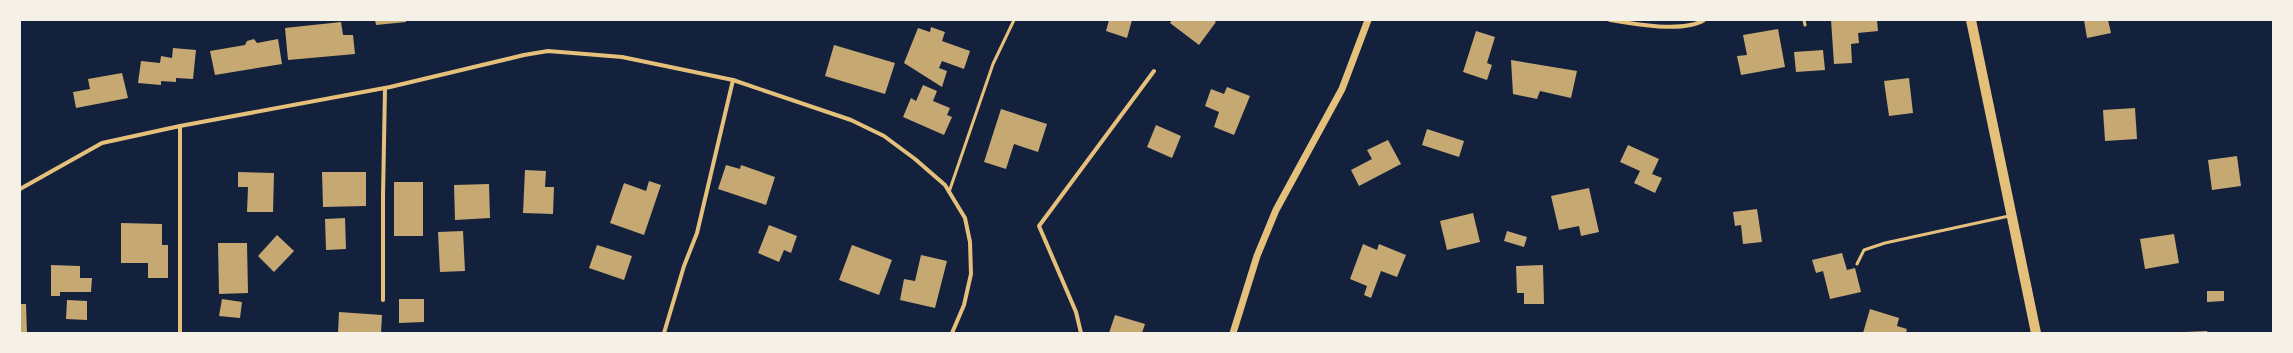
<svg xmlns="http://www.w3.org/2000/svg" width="2293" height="353" viewBox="0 0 2293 353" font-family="'DejaVu Sans',sans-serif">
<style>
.building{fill:#c6a872}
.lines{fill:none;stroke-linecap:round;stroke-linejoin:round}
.service{stroke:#e5c07b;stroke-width:3}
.minor{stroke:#e5c07b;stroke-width:4}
.tertiary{stroke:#e5c07b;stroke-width:7}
.primary{stroke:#e5c07b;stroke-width:10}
</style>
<rect width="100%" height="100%" fill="#14213d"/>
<g class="building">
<path d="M375,20H406V22L376,25Z"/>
<path d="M1109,20H1132L1127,38L1106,31Z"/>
<path d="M1172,20H1213L1216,22L1199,45L1170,23Z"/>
<path d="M1831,20H1877L1878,31L1858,33L1859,43L1851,44L1852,63L1834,64Z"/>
<path d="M2084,20H2108L2111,33L2087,38Z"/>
<path d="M341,22L343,35H353L355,54L288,60L285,28Z"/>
<path d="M931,27L945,32L942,41L970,51L964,69L942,61L939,68L947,71L942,87L904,63L918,28L930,32Z"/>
<path d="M1778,29L1785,67L1741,75L1737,56L1747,55L1743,35Z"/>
<path d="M1476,31L1495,37L1487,63L1492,65L1487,80L1463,72Z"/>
<path d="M254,39L257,43L278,39L282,64L215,75L210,51L245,45L247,41Z"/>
<path d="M834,45L895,63L885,94L825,76Z"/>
<path d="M173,48L196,50L193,79L176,78V82L161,81V85L138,83L141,61L160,63L161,56L172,58Z"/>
<path d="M1823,50L1825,70L1796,72L1794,52Z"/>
<path d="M1511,60L1577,71L1571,98L1540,91L1537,99L1513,94Z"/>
<path d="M122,73L128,98L76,108L73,92L90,89L88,79Z"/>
<path d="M1909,78L1913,113L1889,116L1884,81Z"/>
<path d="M923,85L937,91L933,101L950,108L947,115L952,117L944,135L903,117L911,98L916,101Z"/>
<path d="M1227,87L1250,96L1234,135L1214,127L1219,112L1205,106L1211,89L1224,94Z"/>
<path d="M2135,108L2137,139L2105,141L2103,110Z"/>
<path d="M1001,109L1047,124L1038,152L1014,144L1006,169L984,162Z"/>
<path d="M1156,125L1181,136L1172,158L1147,147Z"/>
<path d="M1427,129L1464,141L1459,157L1422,145Z"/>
<path d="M1388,140L1401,164L1359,186L1351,170L1372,159L1367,150Z"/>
<path d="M1628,145L1659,159L1652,174L1662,178L1655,193L1634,183L1640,171L1620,162Z"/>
<path d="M2237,156L2241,186L2212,190L2208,160Z"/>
<path d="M726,165L740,169L741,165L775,177L766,205L718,189Z"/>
<path d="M525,170L546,171L545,187H554L553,214L523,213Z"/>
<path d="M238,172L274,173L273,212H247L248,187H238Z"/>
<path d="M322,172H366V206L323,207Z"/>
<path d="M649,181L661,185L644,235L610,223L624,183L646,191Z"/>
<rect x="394" y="182" width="29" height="54"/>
<path d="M489,184L490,218L455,220L454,185Z"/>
<path d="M1589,188L1599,232L1581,236L1579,226L1559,230L1551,196Z"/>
<path d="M1757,209L1762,242L1743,244L1741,225L1735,226L1733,212Z"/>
<path d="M1473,213L1480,242L1447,250L1440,221Z"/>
<path d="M345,218L346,249L326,250L325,219Z"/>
<path d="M121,223L162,224V245H168V278H148V263H121Z"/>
<path d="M769,225L797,236L791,253L784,250L779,262L758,253Z"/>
<path d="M463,231L465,271L440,272L438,232Z"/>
<path d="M1507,231L1527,237L1524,247L1504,241Z"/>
<path d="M2174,234L2179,263L2145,269L2140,239Z"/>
<path d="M277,235L294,251L274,272L258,256Z"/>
<path d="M218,243H247L248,293L219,294Z"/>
<path d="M1363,244L1377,250L1379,244L1406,255L1397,277L1381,271L1371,298L1364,295L1367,286L1350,279Z"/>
<path d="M597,245L632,256L624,280L589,268Z"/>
<path d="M852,245L892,260L879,295L839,280Z"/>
<path d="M1842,253L1847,270L1855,268L1861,292L1830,299L1823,271L1816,273L1812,260Z"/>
<path d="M921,255L947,261L935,308L900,300L904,279L915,281Z"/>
<path d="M51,265L80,266V278H92L91,292H60V296H51Z"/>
<path d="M1543,265L1544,304H1524V293H1517L1516,266Z"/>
<path d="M2207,291H2224V301L2207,302Z"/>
<path d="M222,299L242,302L240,318L219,316Z"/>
<path d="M399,299H424V322L399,323Z"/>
<path d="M67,300L87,301V320L66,319Z"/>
<path d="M20,304H26L27,333H20Z"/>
<path d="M1870,309L1899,318L1897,326L1907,329L1906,333H1863Z"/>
<path d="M339,312L382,315L381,333H338Z"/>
<path d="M1115,315L1145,324L1142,333H1109Z"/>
<path d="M2207,331L2208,333H2185V332Z"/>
</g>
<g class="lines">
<g class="service">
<path d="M1804,20L1805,25"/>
<path d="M949,192L993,64L1014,20"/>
<path d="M1857,264L1864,250L1885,243L2009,216"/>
</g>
<g class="minor">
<path d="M1610,20C1633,24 1684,33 1704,20"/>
<path d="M180,126V333"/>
<path d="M20,189L102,143L180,126L390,87L524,55L548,51L622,57L733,80L851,120L884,136L915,159L945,185L965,218L970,242L971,274L964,305L952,333"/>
<path d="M383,300V197L385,88"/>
<path d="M664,333L684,266L697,233L733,80"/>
<path d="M1081,333L1076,312L1039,226L1154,71"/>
</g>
<path class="tertiary" d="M1233,333L1257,256L1276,210L1342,89L1368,20"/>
<path class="primary" d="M1971,20L2036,333"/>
</g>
<rect width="2293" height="353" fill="none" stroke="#f6f1e7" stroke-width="42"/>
</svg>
